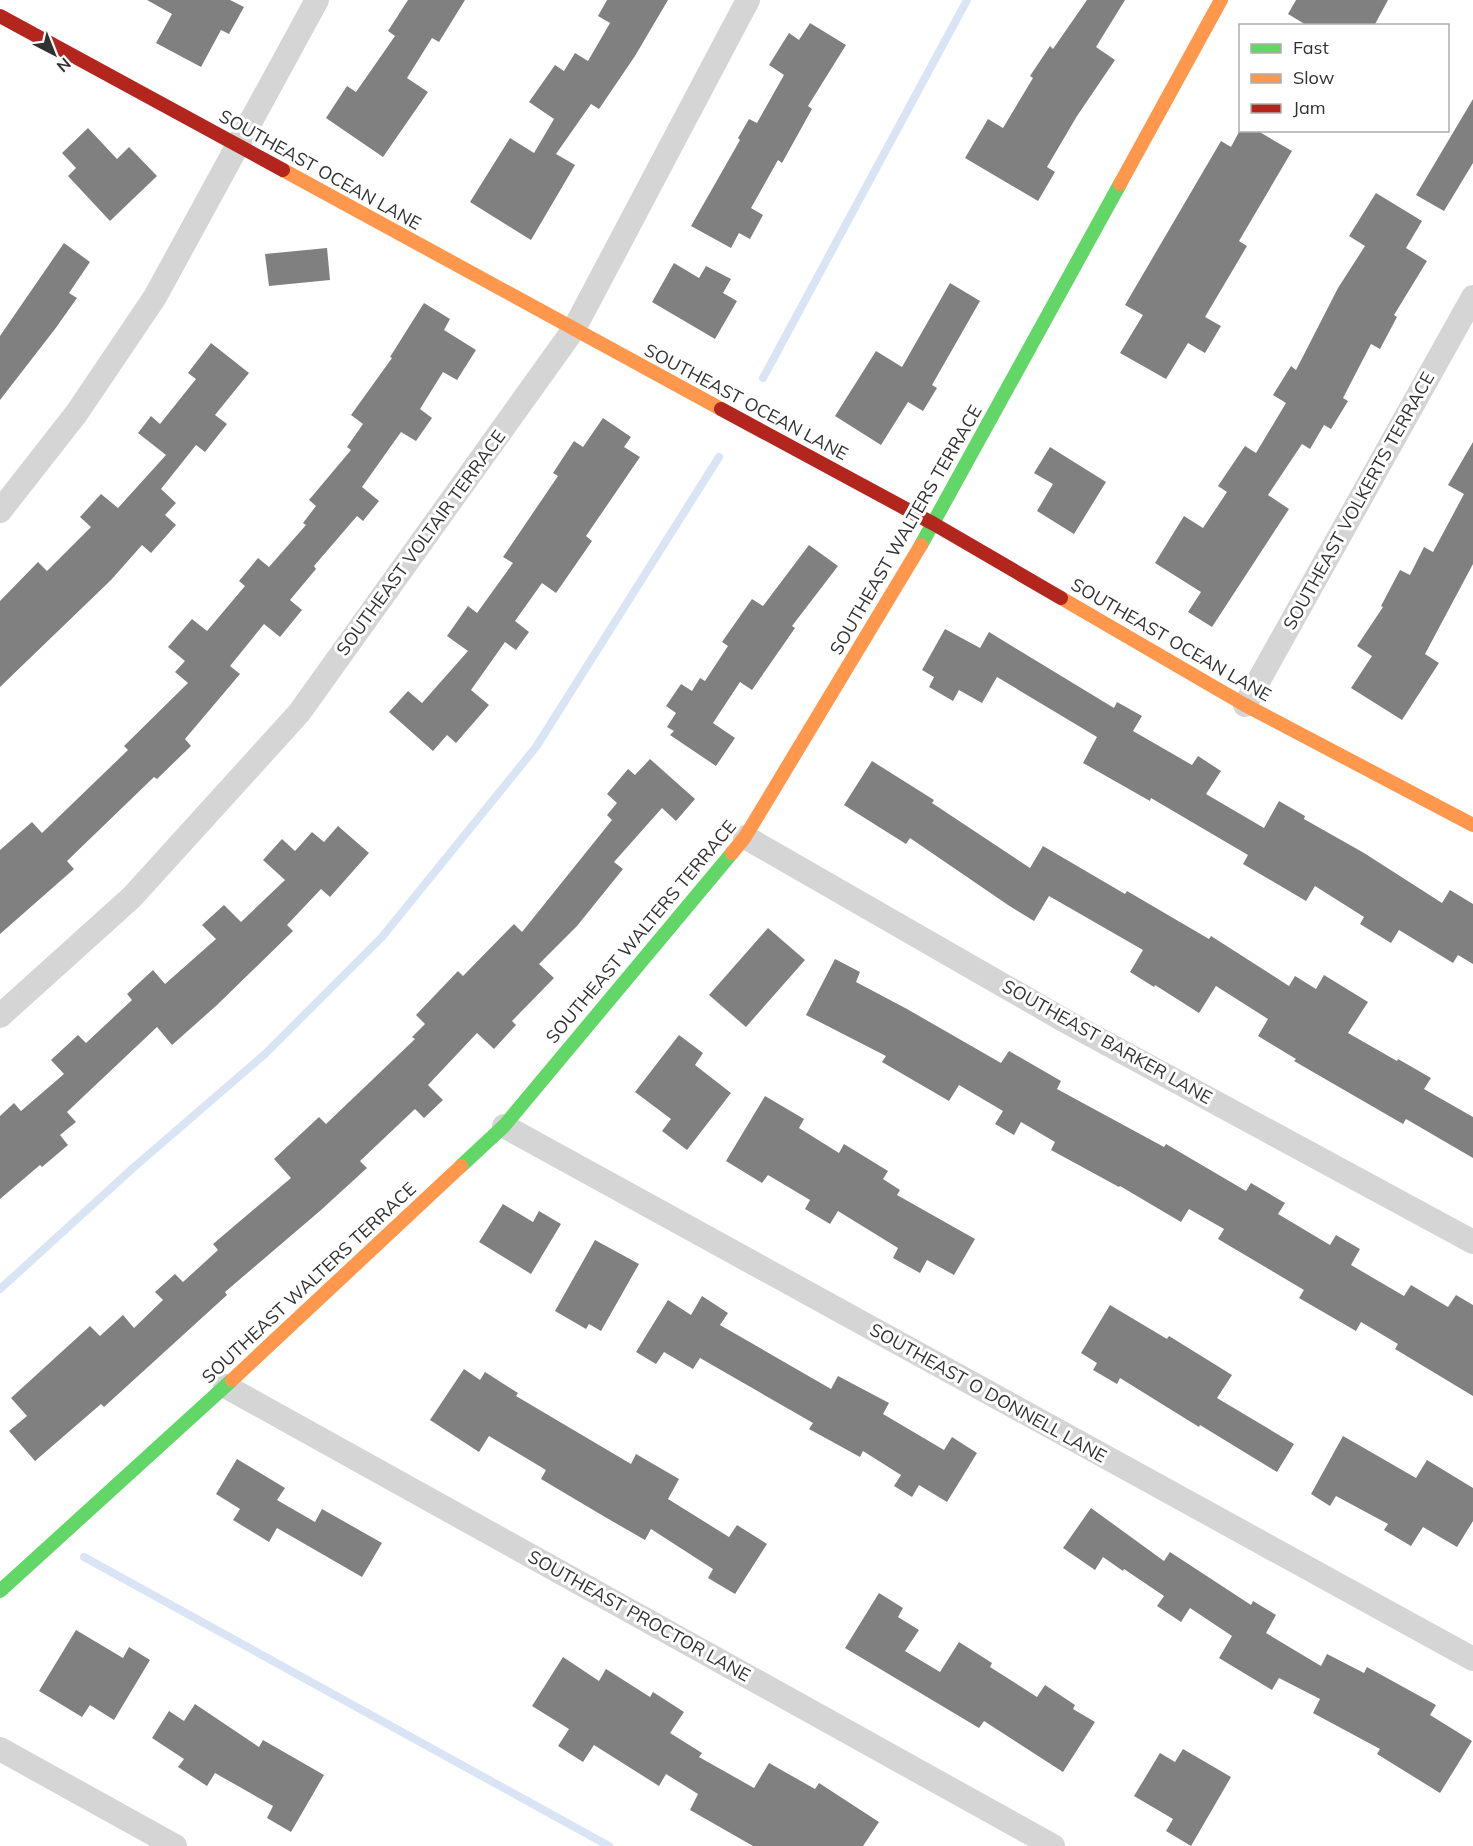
<svg xmlns="http://www.w3.org/2000/svg" width="1473" height="1846" viewBox="0 0 1473 1846" font-family="Mulish,sans-serif">
<style>
.lines{fill:none;stroke-linecap:round;stroke-linejoin:round}
.stream{stroke:#d9e5f4;stroke-width:8}
.building{fill:#808080}
.street{stroke:#d5d5d5;stroke-width:24}
.fast{stroke:#63d668;stroke-width:14}
.slow{stroke:#ff974d;stroke-width:14}
.jam{stroke:#b3261e;stroke-width:14}
.labels{text-anchor:middle;stroke-width:6;stroke-linejoin:round;paint-order:stroke}
.street-label{font-size:18px;fill:#313131;stroke:#fff}
</style>
<rect width="100%" height="100%" fill="#fff"/>
<g class="lines">
<g class="stream">
<path d="M763,378L967,0"/>
<path d="M0,1289L133,1168L265,1054L382,937L536,747L719,457"/>
<path d="M84,1557L609,1846"/>
</g>
</g>
<g class="building">
<path d="M147,0H230L244,7L229,34L221,30L201,67L156,43L172,14Z"/>
<path d="M408,0H465L439,42L432,38L407,78L428,92L383,157L326,118L347,86L356,92L395,36L388,31Z"/>
<path d="M607,0H668L635,56L599,109L591,104L556,154L575,165L531,240L470,202L510,138L534,153L554,119L529,102L555,65L564,71L575,53L588,61L610,23L598,16Z"/>
<path d="M1087,0H1125L1096,47L1115,60L1077,116L1047,167L1055,172L1038,201L965,158L988,119L1003,128L1033,78L1030,76L1050,46L1053,49Z"/>
<path d="M1296,0H1388L1374,26H1308L1288,14Z"/>
<path d="M810,23L846,45L808,106L812,109L782,163L778,160L751,208L763,215L750,239L739,233L731,248L691,226L740,140L738,138L749,119L757,123L784,75L769,65L789,33L799,40Z"/>
<path d="M1473,99V163L1444,211L1416,195Z"/>
<path d="M88,128L117,159L129,147L157,176L110,221L68,176L76,168L62,153Z"/>
<path d="M1240,130H1256L1292,151L1239,241L1247,246L1205,317L1221,326L1205,353L1188,343L1166,379L1120,353L1143,315L1125,305L1221,141L1231,147Z"/>
<path d="M1376,193L1422,221L1406,248L1427,261L1394,315L1397,317L1380,349L1371,344L1343,398L1348,401L1331,429L1324,425L1310,449L1302,444L1268,495L1289,509L1212,627L1188,612L1201,592L1155,563L1184,516L1203,528L1227,492L1218,486L1245,446L1256,453L1286,403L1273,395L1291,366L1296,370L1338,288L1365,246L1349,236Z"/>
<path d="M64,243L90,262L69,293L77,298L55,329L0,400V336Z"/>
<path d="M327,248L330,280L269,286L265,254Z"/>
<path d="M674,263L699,278L706,266L731,279L723,293L737,301L715,339L652,302Z"/>
<path d="M950,283L980,301L932,385L937,388L923,411L908,402L881,445L835,416L876,351L902,367Z"/>
<path d="M424,303L450,319L444,330L476,350L457,380L443,372L420,409L432,418L416,441L401,432L362,487L379,501L363,521L357,516L314,566L316,569L290,600L302,610L280,637L264,624L230,666L240,674L185,739L191,746L157,779L154,777L67,861L74,869L0,934V850L32,822L42,833L128,750L124,746L188,683L175,672L185,661L168,647L192,619L207,631L245,586L239,581L258,558L269,567L306,525L303,523L316,506L309,500L351,450L347,447L363,424L351,415L392,358L390,357Z"/>
<path d="M211,343L249,373L215,415L227,424L205,452L196,445L161,489L176,503L165,515L176,525L151,553L142,545L111,580L0,687V601L38,562L47,571L91,527L80,517L101,494L118,508L166,455L138,433L151,416L160,424L196,379L188,373Z"/>
<path d="M603,418L631,437L624,447L640,457L586,536L592,541L556,593L542,583L515,621L529,632L516,650L505,642L471,690L489,705L456,743L447,735L433,751L389,712L408,691L422,703L468,651L447,636L468,606L477,613L513,563L503,557L558,476L553,473L574,441L583,447Z"/>
<path d="M1473,442V564L1425,654L1439,663L1402,720L1351,688L1372,656L1357,646L1383,607L1381,606L1400,570L1410,575L1424,547L1433,552L1464,494L1448,485Z"/>
<path d="M1050,447L1106,482L1074,534L1037,511L1053,484L1034,473Z"/>
<path d="M809,545L838,566L792,626L795,628L752,690L740,682L713,723L735,738L716,766L670,735L674,731L667,727L676,713L666,706L681,684L692,691L700,678L705,681L728,646L722,642L752,599L763,606Z"/>
<path d="M945,629L980,648L989,632L1114,708L1117,702L1142,716L1133,731L1192,765L1198,756L1221,771L1206,794L1264,828L1279,801L1305,816L1304,819L1364,853L1442,903L1450,890L1473,904V964L1458,955L1453,963L1399,930L1391,943L1360,924L1364,917L1315,886L1306,901L1243,864L1248,855L1151,798L1150,801L1083,763L1097,737L997,677L982,703L959,690L953,701L929,687L934,677L922,670Z"/>
<path d="M650,759L695,799L676,821L662,808L614,862L623,869L577,926L539,964L554,978L512,1021L516,1025L494,1049L477,1033L428,1085L443,1100L424,1118L415,1109L360,1161L367,1168L321,1210L225,1292L227,1295L104,1407L101,1404L35,1461L9,1431L27,1416L11,1398L90,1326L100,1336L123,1315L134,1328L163,1300L155,1292L175,1274L183,1282L218,1250L213,1244L291,1178L274,1159L319,1117L326,1124L415,1039L412,1037L425,1024L416,1015L458,971L463,976L514,924L522,932L612,820L607,815L617,803L607,794L628,769L635,775Z"/>
<path d="M872,761L934,800L932,803L1030,868L1043,846L1125,894L1127,891L1209,939L1211,936L1289,986L1295,976L1316,989L1324,975L1368,1002L1348,1033L1397,1061L1398,1059L1431,1078L1424,1089L1473,1117V1158L1406,1119L1403,1124L1294,1061L1296,1059L1258,1036L1268,1019L1216,986L1199,1013L1155,985L1154,987L1130,972L1143,950L1049,896L1034,921L1008,905L910,838L906,844L844,805Z"/>
<path d="M338,826L369,853L330,897L321,889L287,925L293,931L217,1005L172,1045L157,1027L67,1112L76,1122L60,1135L68,1145L42,1167L40,1165L0,1199V1116L14,1103L21,1111L64,1074L51,1060L78,1035L86,1043L132,1000L127,994L153,970L165,984L216,939L202,925L224,905L241,922L285,880L263,860L282,839L295,851L312,832L324,842Z"/>
<path d="M768,928L805,960L746,1027L709,995Z"/>
<path d="M835,959L860,972L856,982L907,1009L1001,1063L1009,1051L1061,1081L1057,1089L1164,1147L1166,1144L1246,1191L1251,1183L1285,1203L1278,1214L1330,1245L1336,1235L1360,1249L1351,1265L1404,1296L1411,1285L1448,1307L1456,1295L1473,1305V1396L1395,1349L1398,1344L1361,1322L1356,1331L1299,1298L1304,1290L1218,1239L1224,1229L1189,1209L1181,1222L1120,1186L1119,1187L1051,1150L1055,1142L1021,1122L1014,1135L995,1124L1003,1111L959,1085L949,1101L882,1062L886,1056L806,1015Z"/>
<path d="M679,1035L703,1053L695,1065L731,1093L687,1150L662,1131L671,1119L635,1092Z"/>
<path d="M765,1096L804,1119L799,1128L839,1153L844,1144L888,1171L883,1179L900,1190L897,1195L975,1239L954,1275L927,1260L920,1273L893,1258L898,1248L838,1211L830,1224L805,1209L810,1200L768,1175L762,1183L726,1161Z"/>
<path d="M503,1204L533,1222L539,1211L561,1224L531,1274L479,1242Z"/>
<path d="M595,1240L639,1264L601,1331L589,1324L586,1329L555,1311Z"/>
<path d="M702,1296L728,1313L720,1325L831,1389L838,1376L889,1403L883,1414L944,1450L952,1437L977,1453L947,1502L919,1485L912,1497L894,1486L901,1475L863,1451L860,1457L809,1429L813,1423L700,1358L693,1369L664,1352L656,1364L636,1352L668,1300L691,1315Z"/>
<path d="M1110,1305L1167,1339L1169,1336L1232,1375L1217,1398L1294,1444L1277,1472L1200,1425L1199,1427L1120,1378L1117,1384L1093,1370L1097,1363L1081,1353Z"/>
<path d="M464,1369L480,1380L485,1372L518,1393L516,1396L631,1464L636,1454L679,1479L668,1499L729,1537L737,1525L767,1544L735,1594L708,1578L713,1569L651,1529L645,1540L605,1517L541,1479L546,1470L489,1436L479,1452L430,1420Z"/>
<path d="M1343,1436L1416,1478L1427,1460L1473,1488V1521L1457,1547L1423,1527L1411,1546L1384,1530L1388,1524L1336,1496L1330,1506L1311,1494Z"/>
<path d="M237,1459L285,1488L277,1500L315,1522L322,1509L382,1543L362,1577L277,1528L269,1542L233,1520L240,1509L216,1494Z"/>
<path d="M1091,1508L1164,1561L1170,1552L1251,1605L1253,1601L1276,1615L1266,1633L1321,1666L1327,1654L1364,1673L1367,1667L1436,1705L1430,1715L1472,1741L1440,1793L1377,1754L1380,1749L1313,1713L1320,1699L1279,1678L1272,1690L1219,1658L1232,1636L1190,1608L1181,1622L1157,1606L1164,1596L1124,1569L1123,1571L1103,1557L1095,1570L1063,1548Z"/>
<path d="M879,1593L903,1608L898,1617L919,1630L905,1651L940,1672L959,1642L992,1663L990,1667L1037,1697L1045,1685L1075,1705L1073,1709L1095,1722L1063,1772L984,1721L979,1728L845,1648Z"/>
<path d="M76,1630L123,1658L129,1647L150,1660L114,1720L90,1705L82,1717L39,1691Z"/>
<path d="M563,1657L599,1681L606,1669L650,1697L653,1692L684,1712L670,1733L702,1753L699,1757L754,1788L769,1763L815,1789L819,1783L879,1822L863,1846H753L690,1810L698,1794L666,1774L659,1786L594,1745L583,1762L558,1746L569,1729L532,1706Z"/>
<path d="M195,1704L259,1747L263,1740L324,1775L291,1832L267,1818L273,1806L215,1773L207,1786L178,1767L184,1759L152,1738L169,1711L184,1721Z"/>
<path d="M1183,1749L1231,1777L1191,1846L1166,1831L1173,1819L1134,1796L1160,1753L1175,1762Z"/>
</g>
<g class="lines">
<g class="street">
<path d="M0,511L76,414L155,297L317,0"/>
<path d="M1245,705L1473,297"/>
<path d="M745,837L1067,1022L1473,1242"/>
<path d="M0,1016L132,897L299,713L574,329L748,0"/>
<path d="M504,1126L1473,1659"/>
<path d="M225,1386L1053,1846"/>
<path d="M0,1749L175,1846"/>
</g>
<g class="fast">
<path d="M921,545L1120,184"/>
<path d="M461,1166L504,1126L732,853"/>
<path d="M0,1591L232,1380"/>
</g>
<g class="slow">
<path d="M283,170L721,409"/>
<path d="M1120,184L1221,0"/>
<path d="M1061,598L1245,705L1473,825"/>
<path d="M732,853L745,837L921,545"/>
<path d="M232,1380L461,1166"/>
</g>
<g class="jam">
<path d="M0,16L283,170"/>
<path d="M721,409L934,524L1061,598"/>
</g>
</g>
<g class="labels">
<g class="street-label">
<text transform="translate(320 170) rotate(29)" y="6">SOUTHEAST OCEAN LANE</text>
<text transform="translate(746 402) rotate(28)" y="6">SOUTHEAST OCEAN LANE</text>
<text transform="translate(1359 501) rotate(-61)" y="6">SOUTHEAST VOLKERTS TERRACE</text>
<text transform="translate(906 530) rotate(-60)" y="6">SOUTHEAST WALTERS TERRACE</text>
<text transform="translate(421 543) rotate(-54)" y="6">SOUTHEAST VOLTAIR TERRACE</text>
<text transform="translate(1171 640) rotate(30)" y="6">SOUTHEAST OCEAN LANE</text>
<text transform="translate(641 932) rotate(-50)" y="6">SOUTHEAST WALTERS TERRACE</text>
<text transform="translate(1107 1042) rotate(29)" y="6">SOUTHEAST BARKER LANE</text>
<text transform="translate(309 1283) rotate(-43)" y="6">SOUTHEAST WALTERS TERRACE</text>
<text transform="translate(988 1393) rotate(29)" y="6">SOUTHEAST O DONNELL LANE</text>
<text transform="translate(639 1616) rotate(29)" y="6">SOUTHEAST PROCTOR LANE</text>
</g>
</g>
<rect x="1239" y="24" width="210" height="108" fill="#ffffff" stroke="#adadad" stroke-width="1.5"/>
<rect x="1251" y="44" width="30" height="9" fill="#63d668" stroke="#adadad" stroke-width="1.5"/>
<text x="1293" y="54" font-size="18" fill="#313131">Fast</text>
<rect x="1251" y="74" width="30" height="9" fill="#ff974d" stroke="#adadad" stroke-width="1.5"/>
<text x="1293" y="84" font-size="18" fill="#313131">Slow</text>
<rect x="1251" y="104" width="30" height="9" fill="#b3261e" stroke="#adadad" stroke-width="1.5"/>
<text x="1293" y="114" font-size="18" fill="#313131">Jam</text>
<g transform="translate(54 54) rotate(138)" stroke="#ffffff" stroke-width="4.5" paint-order="stroke">
<path d="M0-4.5L10 22L0 15L-10 22Z" fill="#313131"/>
<text y="-9" font-size="16" font-weight="bold" text-anchor="middle" fill="#313131">N</text>
</g>
</svg>
